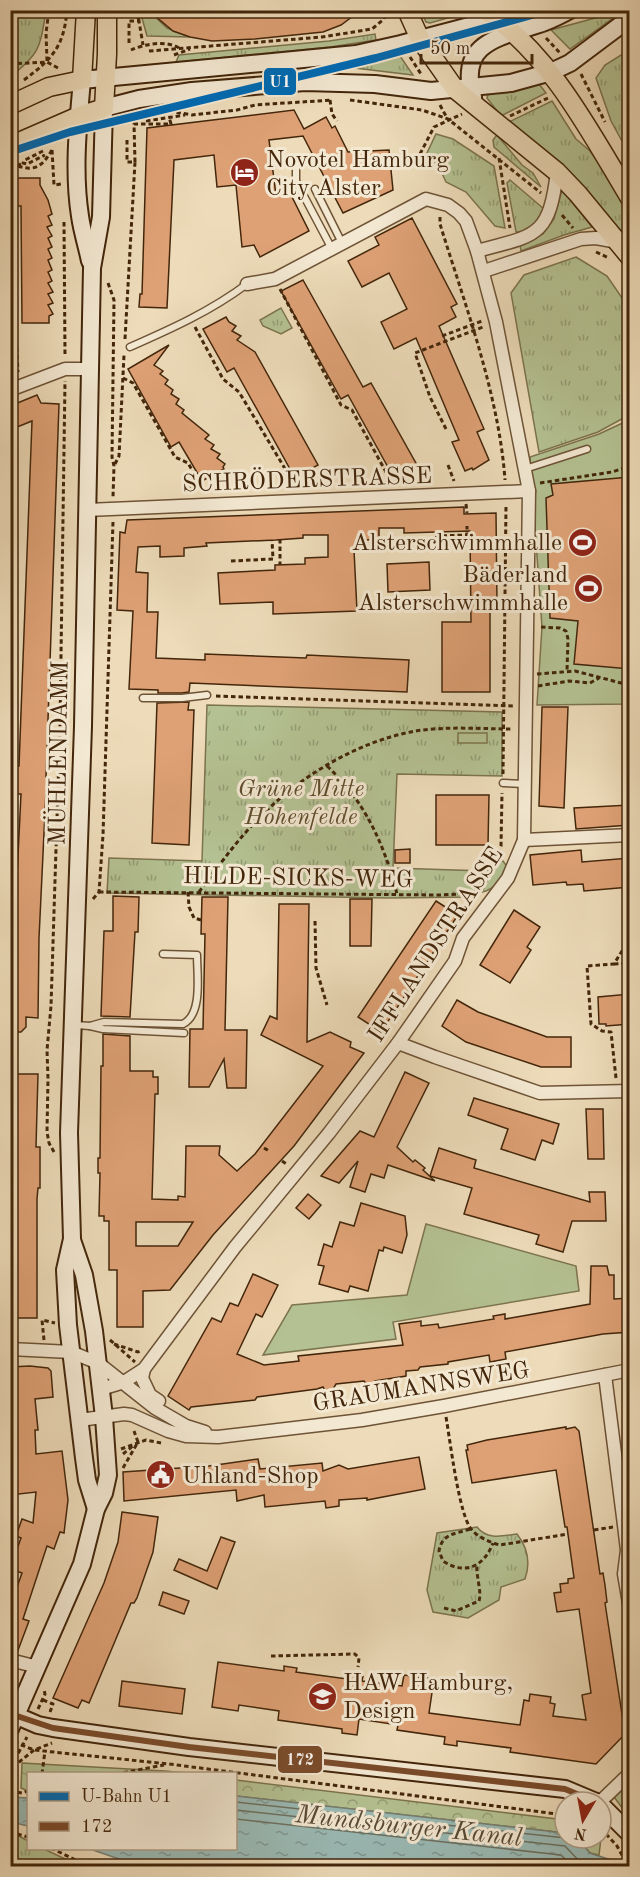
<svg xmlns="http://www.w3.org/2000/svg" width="640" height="1877" viewBox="0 0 640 1877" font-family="'Old Standard TT',serif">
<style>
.grass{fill:url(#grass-tufts);stroke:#7c744e;stroke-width:1.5}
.forest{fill:url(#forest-crowns);stroke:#7c744e;stroke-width:1.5}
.garden{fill:#b4c192;stroke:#7c744e;stroke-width:1.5}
.water{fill:url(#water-ripples);stroke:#777f71;stroke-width:1.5}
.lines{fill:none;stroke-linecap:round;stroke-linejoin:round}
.shore{stroke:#6e7060;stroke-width:1.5}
.building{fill:#dea175;stroke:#43260b;stroke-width:1.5;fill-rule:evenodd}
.lane-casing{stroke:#6e5336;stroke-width:9}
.street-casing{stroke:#6e5336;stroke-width:15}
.secondary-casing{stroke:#43260b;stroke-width:20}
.primary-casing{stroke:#43260b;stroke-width:21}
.path{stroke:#43260b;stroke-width:3;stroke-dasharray:4.5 3;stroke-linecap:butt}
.lane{stroke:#f3e8d2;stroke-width:6}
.street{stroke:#f3e8d2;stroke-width:12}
.secondary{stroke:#f3e8d2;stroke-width:16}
.primary{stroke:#eddbb9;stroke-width:18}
.bus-1-casing{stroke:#f3e8d2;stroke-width:10}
.bus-1{stroke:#7a4b2a;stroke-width:6}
.metro-1-casing{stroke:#f3e8d2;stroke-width:12}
.metro-1{stroke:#006ab3;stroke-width:8}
.labels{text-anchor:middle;stroke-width:6;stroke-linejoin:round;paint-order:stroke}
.poi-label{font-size:24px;fill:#43260b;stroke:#f3e8d2;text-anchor:start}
.street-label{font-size:24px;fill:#43260b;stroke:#f3e8d2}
.park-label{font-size:24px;font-style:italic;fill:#5f4d2d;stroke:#f3e8d2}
.water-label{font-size:26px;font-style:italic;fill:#594b36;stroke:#f3e8d2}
.line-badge{stroke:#f3e8d2;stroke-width:2}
.badge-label{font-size:16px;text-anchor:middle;font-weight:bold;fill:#fff}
</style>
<defs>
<pattern id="grass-tufts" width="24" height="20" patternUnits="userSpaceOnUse" patternTransform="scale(1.5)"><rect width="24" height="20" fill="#b4c192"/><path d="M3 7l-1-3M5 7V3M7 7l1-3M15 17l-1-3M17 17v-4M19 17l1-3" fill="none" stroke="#949d75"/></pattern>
<pattern id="forest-crowns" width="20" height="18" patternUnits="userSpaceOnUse" patternTransform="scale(1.5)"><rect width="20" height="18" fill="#b4c192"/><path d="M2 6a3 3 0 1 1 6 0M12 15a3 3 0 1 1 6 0" fill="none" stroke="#949d75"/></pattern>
<pattern id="water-ripples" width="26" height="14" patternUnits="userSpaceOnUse" patternTransform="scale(1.5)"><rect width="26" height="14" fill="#9abab5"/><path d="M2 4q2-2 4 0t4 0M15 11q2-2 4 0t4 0" fill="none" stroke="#7f9791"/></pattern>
</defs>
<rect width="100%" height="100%" fill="#eddbb9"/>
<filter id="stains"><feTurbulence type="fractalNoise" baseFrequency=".00333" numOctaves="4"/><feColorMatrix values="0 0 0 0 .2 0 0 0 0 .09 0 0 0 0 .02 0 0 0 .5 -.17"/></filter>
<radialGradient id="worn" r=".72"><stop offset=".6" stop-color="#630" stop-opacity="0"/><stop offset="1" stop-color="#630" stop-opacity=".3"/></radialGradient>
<g class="grass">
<path d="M11,10L46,11C40,46 41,53 11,76Z"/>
<path d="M140,11H149L167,28L190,37L147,36Z"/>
<path d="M421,11H461L462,14L430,23L426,22Z"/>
<path d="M621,11H623L570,49L551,30Z"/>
<path d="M375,34L376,40L330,47L176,62L179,55L329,41Z"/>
<path d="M629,50V98L626,101L629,113V154L611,121L596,78L605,65Z"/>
<path d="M400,56L413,75L346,67Z"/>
<path d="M539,84L546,93L501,116L487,98L488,94L518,90Z"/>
<path d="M552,101L576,139L590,151L597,161L629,214V242L565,168L537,144L507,123Z"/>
<path d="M436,134L453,139L494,166L505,228L495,226L466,192L446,182L439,167L427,153Z"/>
<path d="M497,135L522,165L533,173L541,187L494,147L493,140Z"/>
<path d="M510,180L544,209C541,222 529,232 516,232L507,183Z"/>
<path d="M562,190L592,227L564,235L521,251L520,245L543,234L554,219Z"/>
<path d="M576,257L607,276L629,308V415L598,432L539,452L511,293L524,275Z"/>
<path d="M281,308L292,328L281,334L263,326L260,320Z"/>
<path d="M207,705L502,712V776L397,774L393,868L485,871L471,897L388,898L107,893L109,858L202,861Z"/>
<path d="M497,861H503L508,868C502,878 494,890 482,892Z"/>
<path d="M477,1527C487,1540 502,1536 517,1534C528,1548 531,1562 525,1579L501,1587L499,1600L468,1618L433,1612L427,1590L437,1533Z"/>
<path d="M629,1780V1817L614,1797Z"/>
<path d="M19,1836L28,1841V1848L44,1849L80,1866H24L11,1865V1837Z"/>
</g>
<g class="forest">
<path d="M22,1763L165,1771L186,1773L28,1774V1791L21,1788Z"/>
<path d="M236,1780L565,1820V1833L236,1796Z"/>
<path d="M577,1838H601L599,1855L590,1853Z"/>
<path d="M89,1860H122L174,1866H98Z"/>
</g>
<g class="garden">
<path d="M629,420V704L537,705L542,627L530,457L599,434Z"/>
<rect x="458" y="733" width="29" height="10"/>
<path d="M426,1224L576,1266L579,1291L393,1322L396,1339L263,1355L292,1305L407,1295Z"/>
</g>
<g class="water">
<path d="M236,1796L565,1833V1838H577L590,1853L614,1861L629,1863V1866H174L122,1860L90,1849L236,1848Z"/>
<path d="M10,1797L28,1798V1826L11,1822Z"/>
</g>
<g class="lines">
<g class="shore">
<path d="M236,1802L566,1838"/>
<path d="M236,1810L565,1846L581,1863L589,1866"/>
<path d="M236,1819L561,1855L572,1866"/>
</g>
</g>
<g class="building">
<path d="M148,10H361L341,25L323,32L255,39L212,41L190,37L173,31Z"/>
<path d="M294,110L304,129L326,117L332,128L335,126L348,152L389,150L393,190L343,213L303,136L269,140L276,195L288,189L309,231L260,257L254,245L242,247L236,185L217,187L214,155L174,160L167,308L139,307L140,294H142L147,128Z"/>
<path d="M13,178H40V185L48,200L52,214L48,216L52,225L47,227L52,236L48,238L52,247L48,249L52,258L48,260L52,270L48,272L52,281L48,283L53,292L48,294L53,303L48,305L53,314L49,316V323H22L21,206H13Z"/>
<path d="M412,218L457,304L451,307L456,317L439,326L484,429L477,432L489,460L473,470L472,468L465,471L452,442L459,440L416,338L394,349L381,322L407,309L389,273L362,287L348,261L379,245L375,237Z"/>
<path d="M303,280L363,387L371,383L417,465L394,478L348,395L341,399L281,291Z"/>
<path d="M226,317L229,322L236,326L232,331L241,336L237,340L255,352L318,465L295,478L234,368L227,372L203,329Z"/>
<path d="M169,345L154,365L163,371L160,374L168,380L165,384L173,390L171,394L179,399L176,404L184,410L182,413L209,435L205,439L214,445L211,449L220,454L217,458L225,464L223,467L224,469L202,481L179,442L171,447L128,369Z"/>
<path d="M37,395L41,403L59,404L46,777L50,778L49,792L46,791L39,938L38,1018L26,1017V1027L21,1032H10L11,998H16L17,937H14L21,794H12V782H15V766H19L32,421L10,430V406Z"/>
<path d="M630,477V669L574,664L578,621L550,618L546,498L553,495L551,484Z"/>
<path d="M464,507V514L496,513L497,605H490V692H442V622H471L470,531L404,533V528H379V539L366,540L367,549L354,550L357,611L273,614V602L220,604L218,573L275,570V565L305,564V558L328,557V535H303V538L276,540L206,543L207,546L184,548V556L160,557V546L138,547L136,572L148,573L147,612H158L156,658L205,660V654L306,658L307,655L409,660L407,692L190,683L189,692L182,693H158V690L129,689L133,611L117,610L120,532L125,533L127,520Z"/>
<path d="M429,562L430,590L388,592L387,564Z"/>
<path d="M189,702L188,710H194L189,845L152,843L157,703Z"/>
<path d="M542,707H568L564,808L539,806Z"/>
<path d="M436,795H489L488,845H436Z"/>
<path d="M630,805V825L576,829L574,808Z"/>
<path d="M410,849V863H395V850Z"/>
<path d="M581,850L582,862L630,858V887L584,891L583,884L567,885L566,882L533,885L530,855Z"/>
<path d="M113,896L139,897L138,932H135L130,1017L101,1016L104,931H113Z"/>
<path d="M202,897H228L225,1030H247L246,1088H227L224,1059L209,1087H189L190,1029H203L205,934H201Z"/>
<path d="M350,899H372L371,946H350Z"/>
<path d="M436,901L458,915L381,1032L358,1017Z"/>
<path d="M279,904H309L307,1042L330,1032L351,1042L350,1047L364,1053L294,1146L213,1235L170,1290L143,1291V1327H117V1270H109V1221H104V1216H99L100,1173H98V1158H100L101,1066H103V1034L130,1036V1071H153V1077H158V1094H155L152,1199L178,1200V1196L185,1197L186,1146H220L219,1155L237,1171L255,1154L323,1066L261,1035L270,1016L277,1019ZM136,1222H193L178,1246H136Z"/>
<path d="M514,910L540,927L527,947L531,950L510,983L480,965Z"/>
<path d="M630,994V1024L606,1026V1024H599L598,997Z"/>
<path d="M457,1000L478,1012L547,1037H571V1067H541L466,1042L442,1026Z"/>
<path d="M405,1072L429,1083L397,1147L413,1162L415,1160L425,1168L423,1170L435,1181L388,1165L384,1178L371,1174L365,1192L350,1187L358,1161L339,1183L321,1176L360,1131L374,1137Z"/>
<path d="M10,1074H38L36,1147H40V1188H38L37,1199V1318H10Z"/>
<path d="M474,1098L559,1124L553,1144L542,1140L535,1160L501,1149L508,1129L468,1115Z"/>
<path d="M586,1109H603L604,1159H588Z"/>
<path d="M439,1148L476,1160L474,1168L590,1202L589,1192H605L606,1221H572L563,1252L536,1244L539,1235L464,1214L472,1188L430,1176Z"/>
<path d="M308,1194L321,1205L309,1219L296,1208Z"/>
<path d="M361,1203L405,1216L407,1235L402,1253L384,1247L383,1251L379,1250L368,1291L350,1286L348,1292L319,1284L324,1266L318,1265L324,1244L332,1247L340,1222L354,1226Z"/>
<path d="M591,1266H607L609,1275H614V1299L630,1298V1332L603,1334L505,1352L506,1359L490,1362L489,1355L448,1362V1364L420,1367L418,1370L406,1371V1376L375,1381L374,1384L367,1385L364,1381L336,1384L333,1389L325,1390L323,1387L317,1389L257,1397L255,1400L191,1407L189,1410L168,1396L212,1318L221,1322L230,1303L238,1306L253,1274L278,1285L262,1317L256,1314L237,1354L264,1365L299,1361L298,1356L403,1345L399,1324L421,1321V1326L438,1324L439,1328L494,1319L493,1316L505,1314V1319L590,1304Z"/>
<path d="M30,1366L48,1368L51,1371L53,1397L35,1399L38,1430H35L36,1454L62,1451L68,1500L64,1533L60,1532L54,1549L47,1546L23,1619L29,1621L17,1653L10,1652V1607L22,1573L10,1569L21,1538L16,1536L22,1519L33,1523L36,1492L10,1495V1367Z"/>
<path d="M566,1427V1429L575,1427L579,1431L600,1574L603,1573L605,1585L607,1602L605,1603L625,1734L596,1764L510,1752L511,1748L457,1741V1746L444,1744L445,1737L397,1730L398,1725L359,1719L357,1735L342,1733V1729L278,1720L279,1711L239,1705L238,1711L212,1707L218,1662L284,1671V1666L297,1668L296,1672L347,1679L348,1673L363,1676L362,1681L402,1686L404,1675L434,1679L429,1713L520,1725L524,1700L529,1701L530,1694L551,1697L550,1703L555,1704L553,1716L586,1720L582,1695L591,1693L579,1609L557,1612L554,1593L561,1592L560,1584L568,1583V1579L574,1578L567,1527H565L556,1470L472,1483L466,1450H468L467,1445L487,1440Z"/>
<path d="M419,1457L425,1489L367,1500V1498L339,1500V1506L326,1508L325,1501L265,1507L264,1495L237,1501L236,1490L124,1501L123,1472L209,1466L258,1459L260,1469L322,1463L323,1471L339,1465L348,1469Z"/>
<path d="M122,1512L158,1517L153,1552L137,1598L134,1603H131L89,1703L82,1700L78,1708L53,1698L104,1583L118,1542Z"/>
<path d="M221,1537L235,1542L217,1589L174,1570L179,1559L207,1571Z"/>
<path d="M163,1592L189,1601L184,1614L159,1605Z"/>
<path d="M122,1681L185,1689L182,1714L119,1706Z"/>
</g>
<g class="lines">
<defs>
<g id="lane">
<path d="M296,163V181L332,249"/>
<path d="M315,189L342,243"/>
<path d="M130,347C171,329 211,311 247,284"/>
<path d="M525,469L587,449"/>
<path d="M143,698H182L207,695"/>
<path d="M503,783L524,784"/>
<path d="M75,1025L90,1026L103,1029L184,1033"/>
<path d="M90,1026L104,1022L183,1024C203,1014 197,975 197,955L163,954"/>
</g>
<g id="street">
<path d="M477,251C536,235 549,238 557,172"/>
<path d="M484,271L581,239L596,238L618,242"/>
<path d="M10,390L65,369H89"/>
<path d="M87,510L529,491"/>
<path d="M524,840L630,835"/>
<path d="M398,1043L435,1057L540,1093L630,1091"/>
<path d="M10,1349L71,1352L98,1363L155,1408L186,1426L205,1432"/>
<path d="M144,1369L142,1378L150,1395L159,1401"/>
<path d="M605,1375L624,1525L627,1550L624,1574L630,1609"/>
<path d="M101,1389L124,1382L144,1369L235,1247L329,1133L398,1043L455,961L463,938L508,878L524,840L529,491L496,322L477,251L466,221L459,213L448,205L426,199L275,279L247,284"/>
<path d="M80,1420L124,1414L132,1415L168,1431L186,1436L218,1437L362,1420L444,1406L630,1370"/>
<path d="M10,1660L38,1667"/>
<path d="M600,1802L630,1773"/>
</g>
<g id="secondary">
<path d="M473,97C458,44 496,38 536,25C548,22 559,16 570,10"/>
<path d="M90,261C87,246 82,231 80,216C73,171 78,125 82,80L356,54L401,44L530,10"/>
<path d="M96,1509L87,1480L84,1458L68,1325L65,1270L72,1239L69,1133L83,726L92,268L101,217L104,108L139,99L192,91L305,82L375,84L431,91L511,83L551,72L570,63L630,18"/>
<path d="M10,1713L38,1725L53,1728L189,1747L565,1789L596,1802"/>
<path d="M10,1729L82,1564L96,1509L104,1493L108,1475L104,1417L94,1331L84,1275L72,1240"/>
<path d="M601,1805L630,1834"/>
</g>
<g id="primary">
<path d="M407,10L420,39L455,89L557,172L578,194L630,257"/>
<path d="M485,10C552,57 589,130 630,198"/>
<path d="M10,105L49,87L82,80L86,10"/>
<path d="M10,146L79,116L104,108L107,54V10"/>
</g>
</defs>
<use href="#lane" class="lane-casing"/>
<use href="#street" class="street-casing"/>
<use href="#secondary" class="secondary-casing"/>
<use href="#primary" class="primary-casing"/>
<g class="path">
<path d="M136,10L139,21"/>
<path d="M546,38L560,53"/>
<path d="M129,43V21H139L143,45"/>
<path d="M131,50C144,44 166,40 179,48"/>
<path d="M149,51L322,37L372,29L384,19L386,10"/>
<path d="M174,55L190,49"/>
<path d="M410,57L421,74"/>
<path d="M47,61L46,33L49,10"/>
<path d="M10,64L47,62L58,68"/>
<path d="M581,74L605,122"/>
<path d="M24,80C52,59 64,47 67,10"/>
<path d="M330,100L332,114L337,121"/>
<path d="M350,100L422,110L448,119L541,193"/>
<path d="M440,105L447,118"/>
<path d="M169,111L192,115L237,110L255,105L332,100"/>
<path d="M510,116L548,98"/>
<path d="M146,121L185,115"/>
<path d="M127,140V162H135L134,124H171L169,117"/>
<path d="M52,150L54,185L61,184V182"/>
<path d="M43,151L25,160L23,163L27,164L45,155"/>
<path d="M420,154L434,127L462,114"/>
<path d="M499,158L510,228"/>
<path d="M18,166C36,172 43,165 52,150"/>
<path d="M10,169L23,163"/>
<path d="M562,215L573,228"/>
<path d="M440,217V224C465,305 499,395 505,480"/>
<path d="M10,220L18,372"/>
<path d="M64,222L65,356"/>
<path d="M596,252L609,258"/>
<path d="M625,272L630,278"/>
<path d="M108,283L114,300L112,457L114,466L113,497"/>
<path d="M280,289L341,405L352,410L392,483"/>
<path d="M195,327L223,379L239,392L296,487"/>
<path d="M442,336L482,321"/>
<path d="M125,339L135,162"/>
<path d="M123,378L133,383L175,457L188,463L195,475L190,487V494"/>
<path d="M446,429L430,397L415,353L483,327"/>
<path d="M115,464L119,456L124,355"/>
<path d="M448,465L454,481"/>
<path d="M540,483L612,472L630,466"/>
<path d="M466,504L467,513"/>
<path d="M435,536L467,535V526"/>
<path d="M280,539V565"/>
<path d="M231,561L273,559L272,540"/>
<path d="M541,627L560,628L566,631L568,639L567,671"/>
<path d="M537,674L575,671L621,683L630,681"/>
<path d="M538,686L569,681L590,683L599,678"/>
<path d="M216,696L513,706"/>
<path d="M327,766C366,803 384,844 397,894"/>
<path d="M503,774L506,505"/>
<path d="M99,892L440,895L479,893"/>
<path d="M188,892L189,907L194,918L201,920"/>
<path d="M199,892C217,868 235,843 256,821C297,778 357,741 416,731C447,726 481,729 512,729"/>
<path d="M477,893L501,846L502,793"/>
<path d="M93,899L99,892L103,835L113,522"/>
<path d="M315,921L316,968L327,1005"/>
<path d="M614,964L630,963"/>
<path d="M616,1078L611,1032L602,1031L591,1024L587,966L614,964L630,938"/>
<path d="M264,1148L269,1151"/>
<path d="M54,1152L49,1143L47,1132L48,1079L47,1050L51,1006L60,724L65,381"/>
<path d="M282,1161L288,1165"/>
<path d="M44,1340L42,1320L55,1323"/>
<path d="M110,1340L135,1362"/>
<path d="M114,1344L138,1352L142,1350"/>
<path d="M446,1417C450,1439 459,1517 472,1530C478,1537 491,1543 500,1545L568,1534"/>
<path d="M121,1449L146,1440L161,1443"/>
<path d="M123,1454L134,1445"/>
<path d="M123,1468L138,1442L134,1431"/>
<path d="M470,1529C456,1534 442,1533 439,1551L443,1561C466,1576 484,1566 493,1543"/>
<path d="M594,1530L613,1527"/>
<path d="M444,1608L456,1611L479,1601C482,1592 476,1577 477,1565"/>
<path d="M271,1656L355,1654L359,1658L358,1667"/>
<path d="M43,1700L53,1704L50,1712"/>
<path d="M38,1709L45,1694L44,1690"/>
<path d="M14,1742L34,1750L169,1764L565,1815"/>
<path d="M13,1767L34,1750L52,1743"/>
<path d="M10,1774L14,1761L27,1737"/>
<path d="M42,1774L45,1751"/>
<path d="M116,1774L164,1765"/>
<path d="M10,1791L22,1793L28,1791"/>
<path d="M10,1832L28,1837"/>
<path d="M606,1834L617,1846L628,1866"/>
<path d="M51,1848L88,1866"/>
</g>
<use href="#lane" class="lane"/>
<use href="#street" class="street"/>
<use href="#secondary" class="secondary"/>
<use href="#primary" class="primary"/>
<defs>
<path id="bus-1" d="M10,1728L17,1716L53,1728L189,1747L565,1789L596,1802"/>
</defs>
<use href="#bus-1" class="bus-1-casing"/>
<use href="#bus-1" class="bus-1"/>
<defs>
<path id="metro-1" d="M10,152L70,132L376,58L550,10"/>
</defs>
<use href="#metro-1" class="metro-1-casing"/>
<use href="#metro-1" class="metro-1"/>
</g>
<defs>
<symbol id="hotel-disc" viewBox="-11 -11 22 22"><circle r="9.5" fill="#8f2418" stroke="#f3e8d2"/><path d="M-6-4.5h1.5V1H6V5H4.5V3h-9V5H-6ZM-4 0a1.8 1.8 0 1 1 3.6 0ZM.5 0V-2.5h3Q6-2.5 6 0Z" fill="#fff"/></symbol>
<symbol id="stadium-disc" viewBox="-11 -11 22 22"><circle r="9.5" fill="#8f2418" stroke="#f3e8d2"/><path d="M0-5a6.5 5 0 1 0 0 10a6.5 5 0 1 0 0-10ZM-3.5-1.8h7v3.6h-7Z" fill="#fff"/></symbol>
<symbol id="civic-disc" viewBox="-11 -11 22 22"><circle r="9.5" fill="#8f2418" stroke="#f3e8d2"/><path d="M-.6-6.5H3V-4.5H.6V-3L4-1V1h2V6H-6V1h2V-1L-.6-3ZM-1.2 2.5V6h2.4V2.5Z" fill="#fff"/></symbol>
<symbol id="university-disc" viewBox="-11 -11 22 22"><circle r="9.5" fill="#8f2418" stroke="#f3e8d2"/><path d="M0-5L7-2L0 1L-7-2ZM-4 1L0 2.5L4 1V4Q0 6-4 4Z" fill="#fff"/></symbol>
</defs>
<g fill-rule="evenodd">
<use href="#hotel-disc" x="228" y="156" width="33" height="33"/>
<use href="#stadium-disc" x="566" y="526" width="33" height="33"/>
<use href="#stadium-disc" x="572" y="572" width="33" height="33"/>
<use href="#civic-disc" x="144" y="1458" width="33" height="33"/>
<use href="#university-disc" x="306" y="1680" width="33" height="33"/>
</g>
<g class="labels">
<g class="poi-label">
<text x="266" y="167">Novotel Hamburg<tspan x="266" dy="28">City Alster</tspan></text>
<text x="562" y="550" text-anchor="end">Alsterschwimmhalle</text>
<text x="568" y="582" text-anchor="end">Bäderland<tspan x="568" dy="28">Alsterschwimmhalle</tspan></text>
<text x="182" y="1483">Uhland-Shop</text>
<text x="343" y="1690">HAW Hamburg,<tspan x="343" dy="28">Design</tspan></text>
</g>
<g class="street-label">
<text transform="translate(307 479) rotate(-2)" y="8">SCHRÖDERSTRASSE</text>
<text transform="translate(58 753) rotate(-89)" y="8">MÜHLENDAMM</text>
<text transform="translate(298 877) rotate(1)" y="8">HILDE-SICKS-WEG</text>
<text transform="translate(435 944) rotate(-57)" y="8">IFFLANDSTRASSE</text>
<text transform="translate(421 1386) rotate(-9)" y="8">GRAUMANNSWEG</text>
</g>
<g class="park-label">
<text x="301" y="796">Grüne Mitte<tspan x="301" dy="28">Hohenfelde</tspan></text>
</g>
<g class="water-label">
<text transform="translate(409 1825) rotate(6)" y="9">Mundsburger Kanal</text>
</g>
</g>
<g class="line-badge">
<rect x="263" y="67" width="34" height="29" rx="6" fill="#006ab3"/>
<rect x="277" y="1745" width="46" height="29" rx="6" fill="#7a4b2a"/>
</g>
<g class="badge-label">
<text x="280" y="87">U1</text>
<text x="300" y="1765">172</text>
</g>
<rect width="640" height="1877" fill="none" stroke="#eddbb9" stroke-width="36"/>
<rect x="12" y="12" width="616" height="1853" fill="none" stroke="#43260b" stroke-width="3"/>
<rect x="18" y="18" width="604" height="1841" fill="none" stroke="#43260b" stroke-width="1.5"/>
<rect x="27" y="1772" width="210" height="78" fill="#f3e8d2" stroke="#ad9a82" stroke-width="1.5"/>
<rect x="39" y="1792" width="30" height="9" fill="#006ab3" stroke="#ad9a82" stroke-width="1.5"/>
<text x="81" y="1802" font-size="18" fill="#43260b">U-Bahn U1</text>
<rect x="39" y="1822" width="30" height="9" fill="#7a4b2a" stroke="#ad9a82" stroke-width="1.5"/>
<text x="81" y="1832" font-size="18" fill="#43260b">172</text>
<g transform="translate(583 1820) rotate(190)"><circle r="28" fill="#f3e8d2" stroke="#ad9a82" stroke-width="1.5"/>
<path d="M0-4.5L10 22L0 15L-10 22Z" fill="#8f2418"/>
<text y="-9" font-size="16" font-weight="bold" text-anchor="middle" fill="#43260b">N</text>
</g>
<path d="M421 54v9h111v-9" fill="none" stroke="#43260b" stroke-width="3"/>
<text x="430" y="54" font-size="18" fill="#43260b" stroke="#f3e8d2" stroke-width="4.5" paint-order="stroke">50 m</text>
<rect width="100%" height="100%" filter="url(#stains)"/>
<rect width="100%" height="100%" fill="url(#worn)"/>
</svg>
